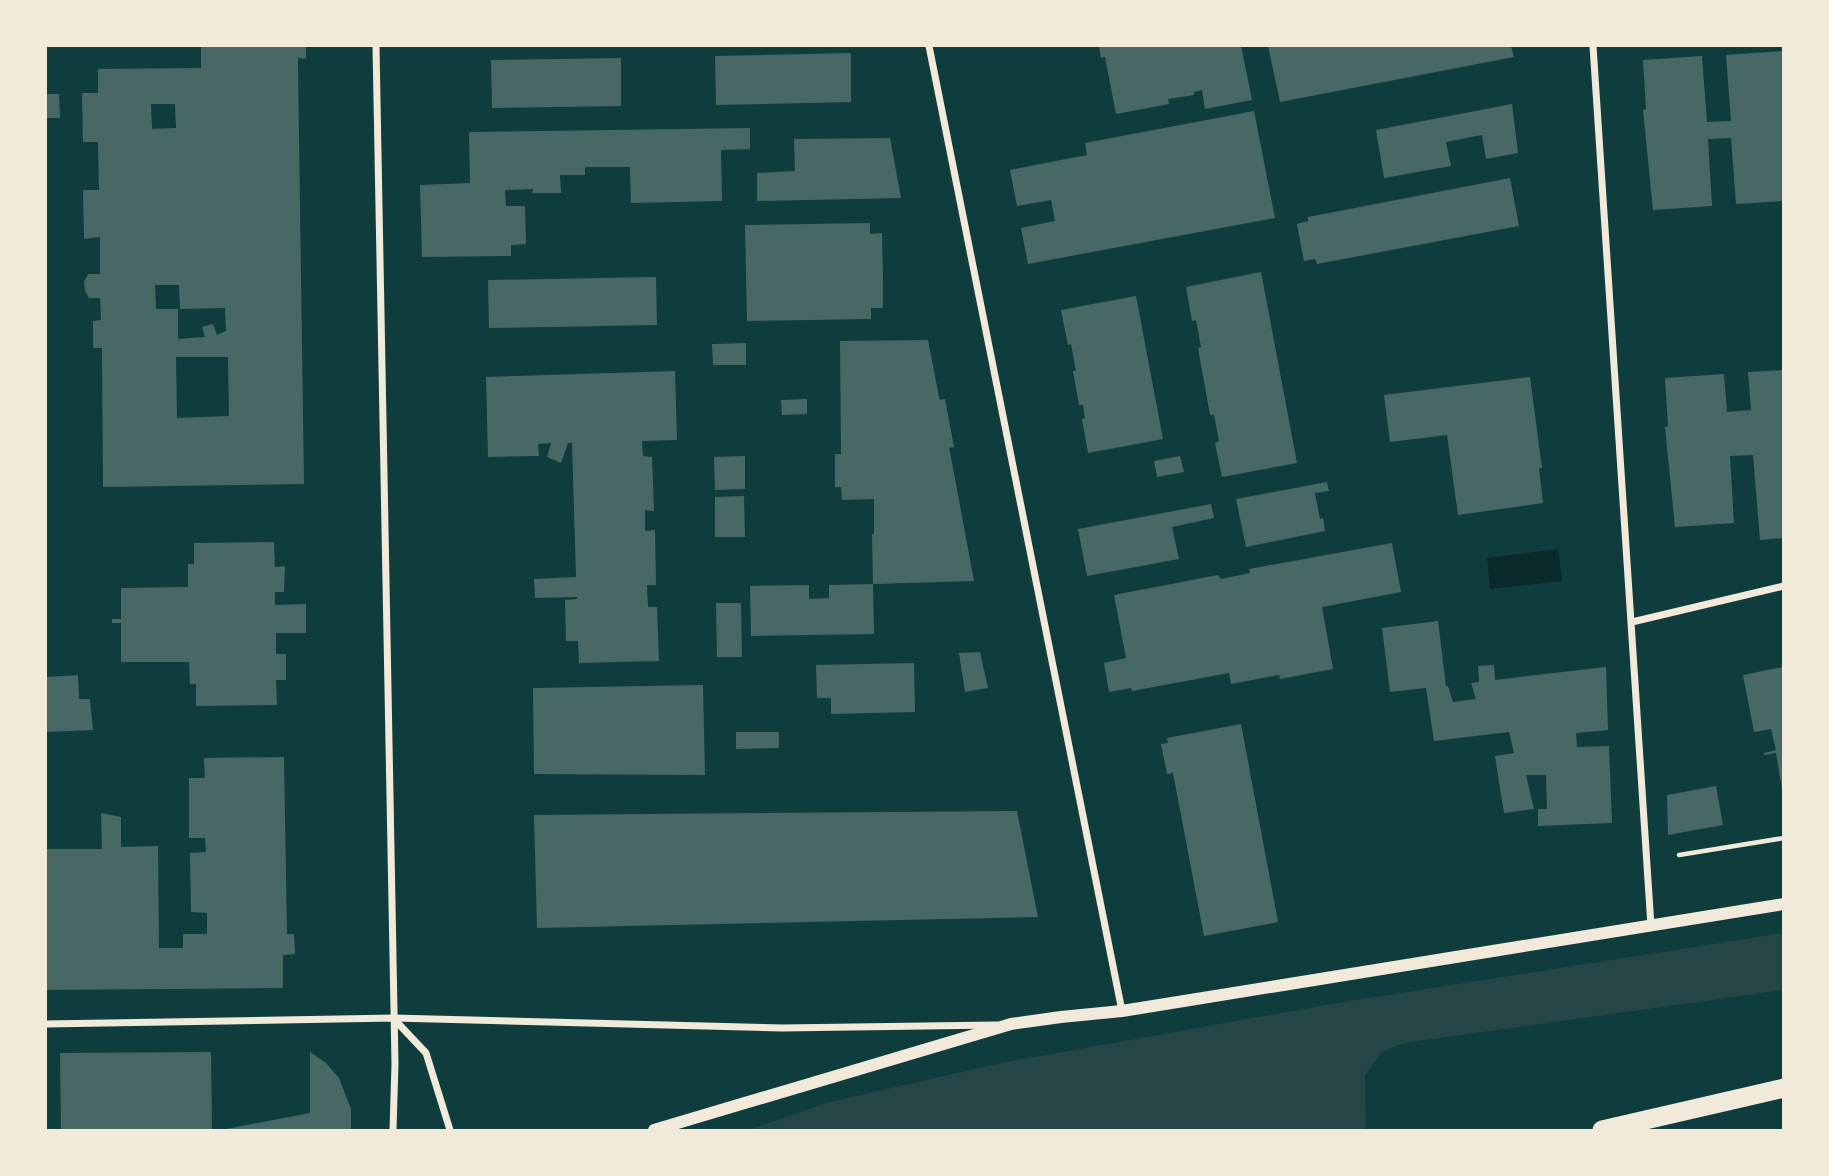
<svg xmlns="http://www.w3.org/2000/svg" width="1829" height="1176" viewBox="0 0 1829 1176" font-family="'Source Serif 4',serif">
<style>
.green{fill:#244646}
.water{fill:#0a2a2b}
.building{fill:#486865;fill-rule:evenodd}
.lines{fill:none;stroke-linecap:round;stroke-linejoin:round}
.path{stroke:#f1e9da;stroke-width:4.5}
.minor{stroke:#f1e9da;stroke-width:7}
.tertiary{stroke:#f1e9da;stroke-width:12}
.trunk{stroke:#f1e9da;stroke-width:19}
</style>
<rect width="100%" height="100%" fill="#0f3d3e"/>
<path class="green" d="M1783,933V990L1404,1043L1382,1052L1365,1075L1366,1130H748L830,1102L1001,1063L1337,1003Z"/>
<path class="water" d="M1558,549L1562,581L1490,589L1487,558Z"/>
<g class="building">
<path d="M201,46H306V59L298,58V67L304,484L103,487L102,348H93V321L101,320L100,298H89L85,290L84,282L88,274H100V237L84,239L83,190H99L98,142H83L82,93H98V69L201,68ZM151,104H175L176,128L152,129ZM155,285H179L180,309L225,308L226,331L217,335L213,324L202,327L205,337L178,339V309H156ZM176,357H228L229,416L177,418Z"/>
<path d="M1099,46H1241L1252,100L1205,109L1202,90L1194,92V95L1168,99L1169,104L1116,114L1105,57L1101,58Z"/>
<path d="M1268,46H1511L1514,57L1280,102Z"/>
<path d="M1783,51V201L1736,204L1731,138L1708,139L1712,206L1653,210L1643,110L1646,109L1643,60L1702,56L1707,122L1731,121L1726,55Z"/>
<path d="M851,53V102L716,105L715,56Z"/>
<path d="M621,58V106L492,108L491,60Z"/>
<path d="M46,94H59L60,118H46Z"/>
<path d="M1512,104L1518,153L1486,159L1482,135L1446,142L1451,166L1384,178L1376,130Z"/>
<path d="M1254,111L1275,218L1028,264L1021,228L1055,221L1051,200L1017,206L1010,170L1087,155L1085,143Z"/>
<path d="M750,128V149L721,150L722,201L631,203L630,167H585V175H560L561,193H532L533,189L505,190L506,206H525L526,244L511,245V256L422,257L420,185L470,183L469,132Z"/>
<path d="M890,138L901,198L757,201V173L795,171L794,139Z"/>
<path d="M1510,178L1519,226L1317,264L1315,259L1304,261L1297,224L1308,221V217Z"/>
<path d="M870,223V234L882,233L883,279V308H871V319L747,321L745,225Z"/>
<path d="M1261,272L1297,463L1222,477L1215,443L1219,441L1214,415H1210L1198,348L1201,347L1196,320L1192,321L1186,287Z"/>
<path d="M656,277L657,325L489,328L488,280Z"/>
<path d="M1136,296L1163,439L1088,453L1082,419L1085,418L1083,405H1079L1073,371H1076L1071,344L1068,345L1061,310Z"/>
<path d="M928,340L939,397L940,400L945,399L954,447L949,448L950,452L974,581L873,584L872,534H874V499L842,500L841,487H835V454H841L840,341Z"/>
<path d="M746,343V365H713L712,344Z"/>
<path d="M1783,370V538L1760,540L1753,455L1730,456L1734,523L1675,527L1665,427L1668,426L1665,378L1724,374L1727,412L1751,410L1748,372Z"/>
<path d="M675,371L677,440L642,441L643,456L652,457L654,511L645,510V531L655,530L656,585H647L648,607H657L659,661L579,663L578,641H566L565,600L577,599V597L535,598L534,579L576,577L572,443H568L561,463L547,457L551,443L538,444L539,456L488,457L486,377Z"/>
<path d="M1530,377L1542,468H1539L1543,503L1458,515L1447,435L1390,442L1384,395Z"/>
<path d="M807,399V414L782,415L781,400Z"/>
<path d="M745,456V489L715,490L714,457Z"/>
<path d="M1180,456L1184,472L1157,477L1154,461Z"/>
<path d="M1327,482L1329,491L1315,493L1320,519L1323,518L1325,531L1246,547L1236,499Z"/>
<path d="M744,496L745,537H715V497Z"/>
<path d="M1211,504L1214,518L1172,527L1179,559L1087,576L1078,529Z"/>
<path d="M274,542L275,567L285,566L284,592H275V605L306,604V633H276V654H286V680H276L277,705L196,706V684H190L189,662H121V623H112V619H121V588L188,587V564H194V543Z"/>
<path d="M1392,543L1401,592L1322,607L1333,669L1280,679L1279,675L1231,684L1229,673L1132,691L1131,688L1109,692L1104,663L1126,658L1114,595L1218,575L1221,579L1250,573L1249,569Z"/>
<path d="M873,584L874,634L751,636L750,586L809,585V599L829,598V585Z"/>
<path d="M716,603H741L742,657H717Z"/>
<path d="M1438,621L1446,686H1448L1453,702L1476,699L1471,683L1479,682L1478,666L1494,665L1495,680L1606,667L1608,730L1576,733L1577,747L1609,746L1612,823L1538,826V809H1547L1546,775H1526L1534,809L1504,813L1495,756L1514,753L1509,732L1434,741L1426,688L1390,692L1382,628Z"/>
<path d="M980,652L988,688L965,692L959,653Z"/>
<path d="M914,663L915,712L831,714V698H817L816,665Z"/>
<path d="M1783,667V789H1782L1776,753L1764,755V753L1776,750L1771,729L1754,732L1743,675Z"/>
<path d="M78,675L79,699H90L93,730L46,732V677Z"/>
<path d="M703,685L705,775L534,774L533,688Z"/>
<path d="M1241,724L1278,922L1204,936L1173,773L1167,774L1161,744L1168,743L1167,738Z"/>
<path d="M736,732H779V748L736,749Z"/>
<path d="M284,757L287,934H294L295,954L283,955V988L46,990V849H102L101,813L121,817V847L158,846L159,948H183V934H207V913L191,912L190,853L206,852L205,838H189V778H205L204,758Z"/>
<path d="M1716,786L1723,825L1668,835L1667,795Z"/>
<path d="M1017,811L1038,917L537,928L534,815Z"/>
<path d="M211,1052L212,1130H61L60,1053Z"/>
<path d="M310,1052L326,1063L339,1078L351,1109V1130H221L310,1113Z"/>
</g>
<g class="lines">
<path class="path" d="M1679,855L1784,838"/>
<g class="minor">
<path d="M376,46L395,1064L393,1130"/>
<path d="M929,46L1122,1011"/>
<path d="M1593,46L1651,926"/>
<path d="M1632,622L1784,586"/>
<path d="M394,1019L426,1053L450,1130"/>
<path d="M46,1024L394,1018L782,1028L996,1025"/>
</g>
<path class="tertiary" d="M654,1130L1011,1024L1061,1017L1122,1011L1784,904"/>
<path class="trunk" d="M1602,1130L1784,1088"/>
</g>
<rect width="1829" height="1176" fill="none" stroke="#f1e9da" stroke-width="94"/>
</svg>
